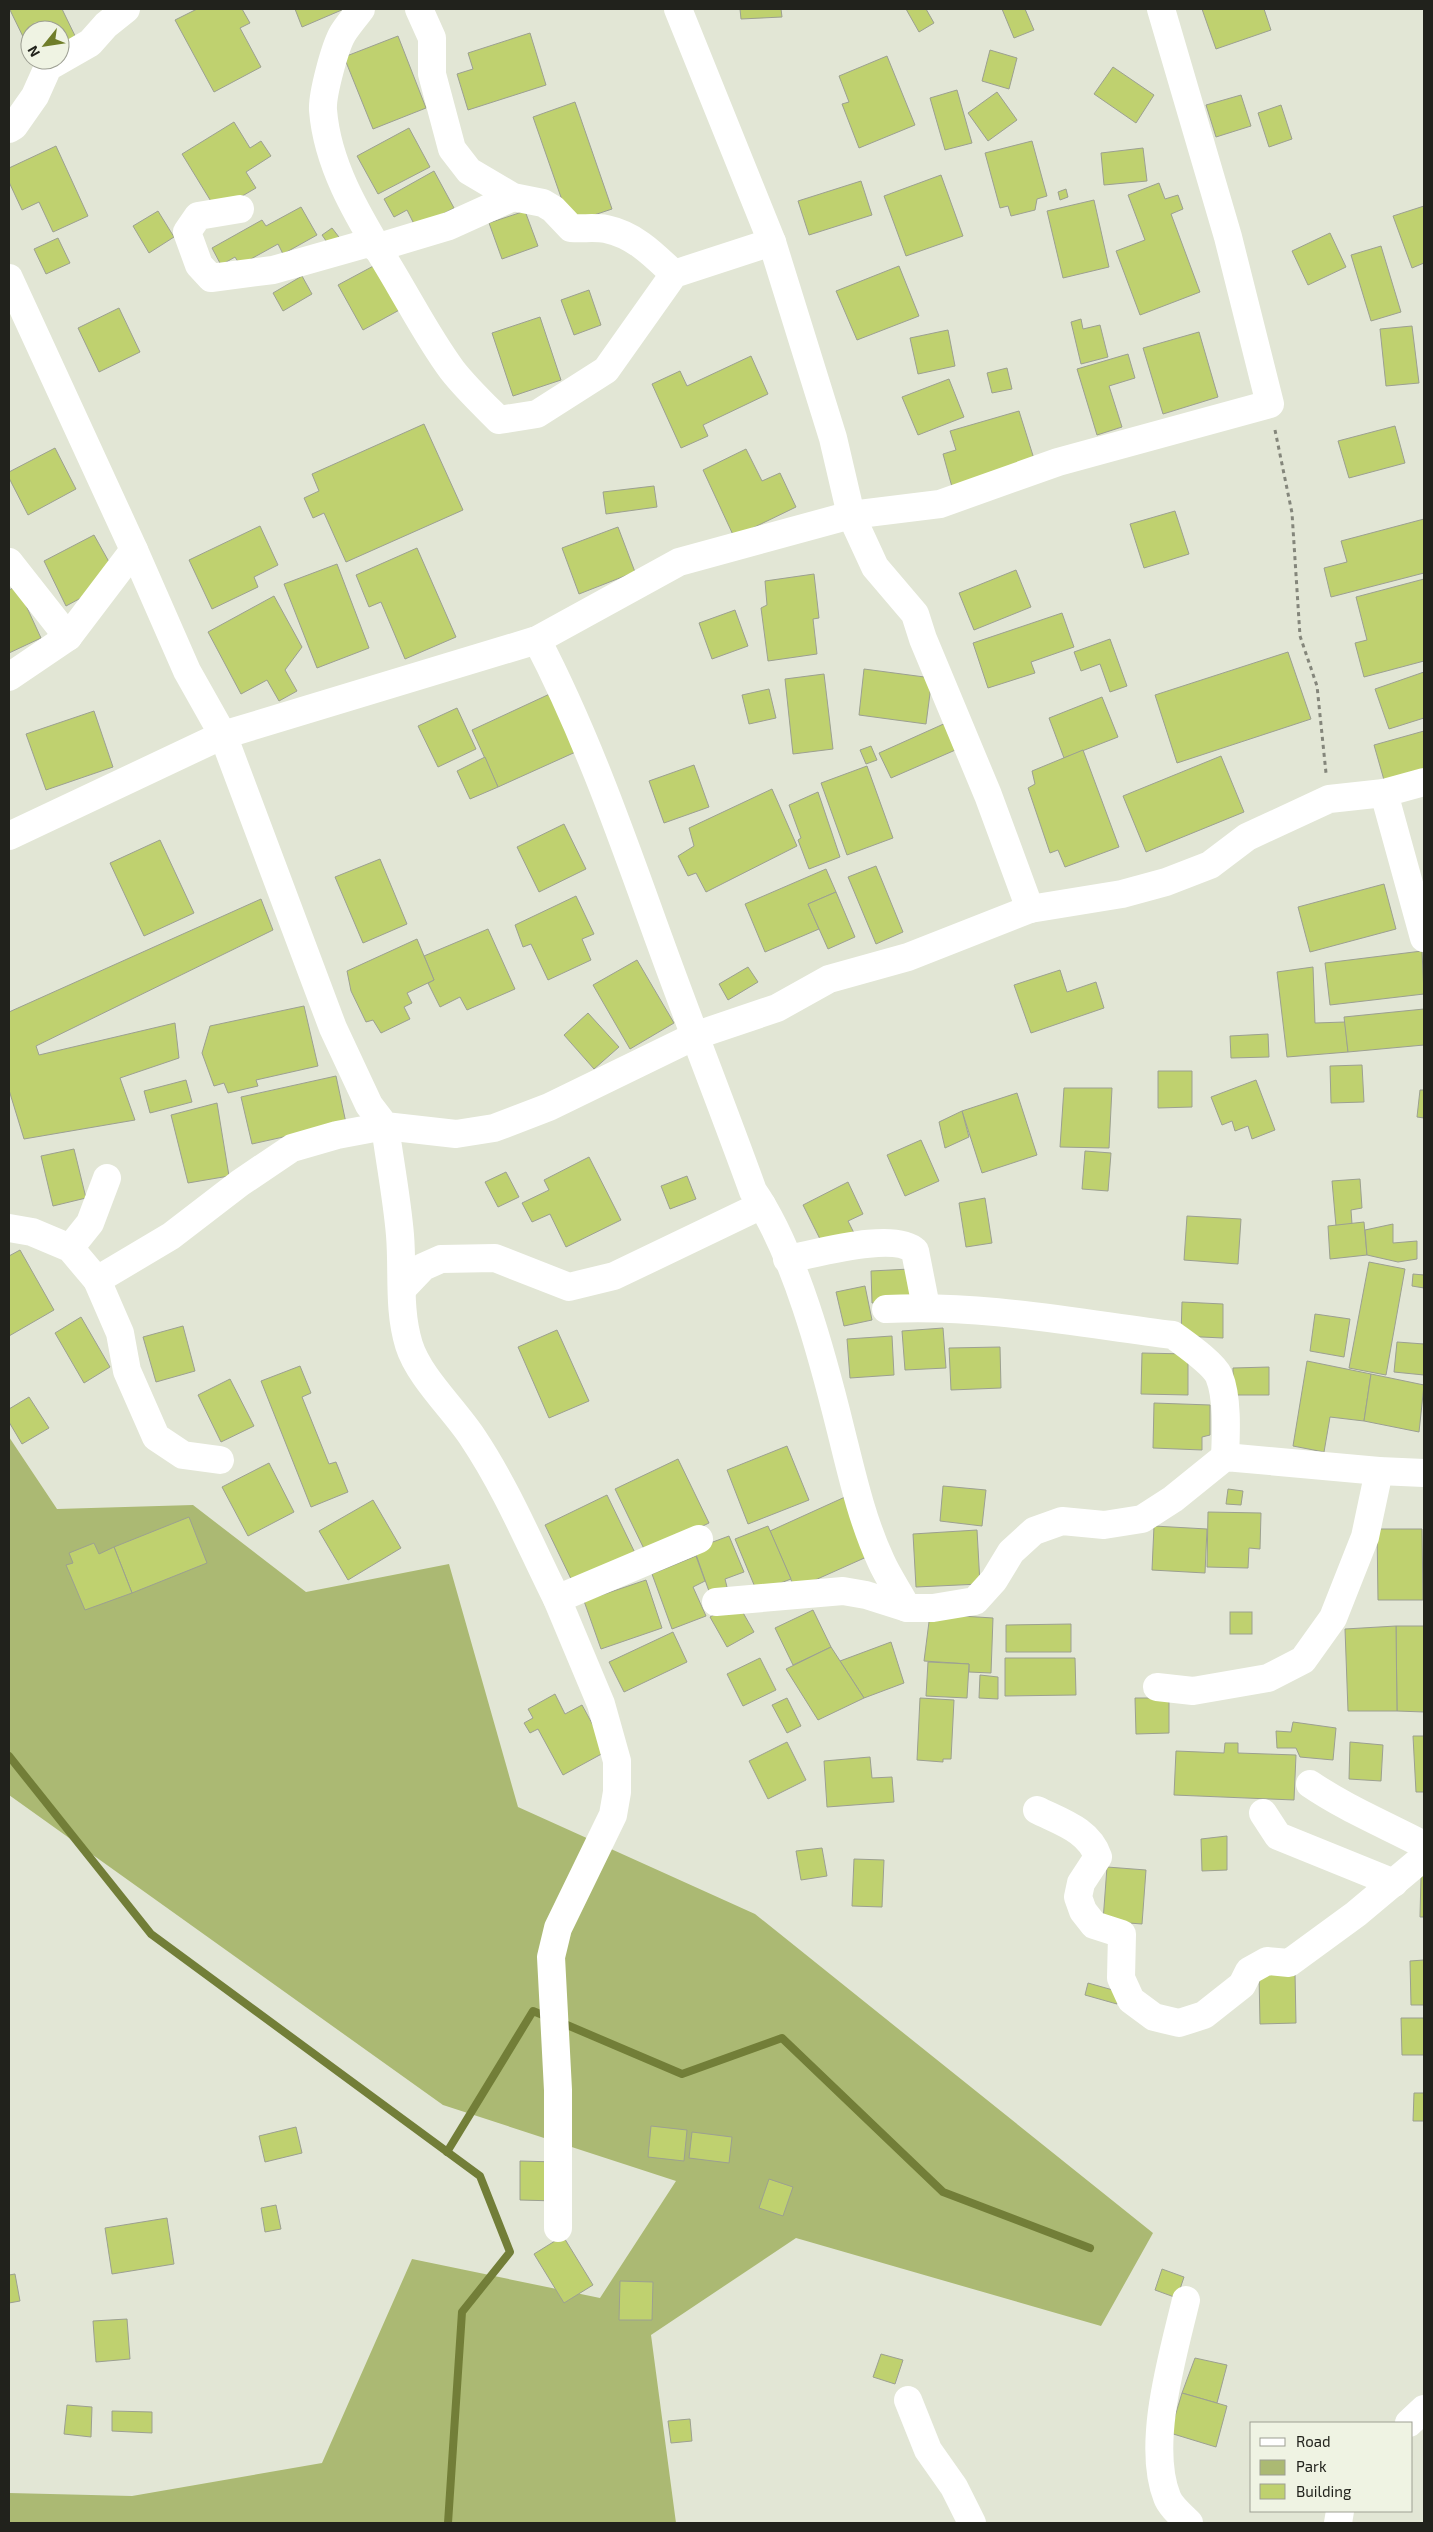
<svg xmlns="http://www.w3.org/2000/svg" width="1433" height="2532" viewBox="0 0 1433 2532" font-family="'Exo 2',sans-serif">
<style>
.green{fill:#abb973}
.lines{fill:none;stroke-linecap:round;stroke-linejoin:round}
.stream{stroke:#727e38;stroke-width:8}
.building{fill:#bfd16f;stroke:#9ca091}
.path{stroke:#84867b;stroke-width:3;stroke-dasharray:4 4;stroke-linecap:butt}
.street{stroke:#fff;stroke-width:28}
</style>
<rect width="100%" height="100%" fill="#e2e6d5"/>
<path class="green" d="M9,1437L57,1509L193,1505L306,1592L449,1564L518,1807L755,1914L1153,2233L1101,2326L796,2238L651,2335L676,2523H9V2493L132,2496L322,2463L412,2259L600,2298L676,2181L443,2105L9,1795Z"/>
<g class="lines">
<g class="stream">
<path d="M9,1756L151,1934L480,2176L510,2252L462,2312L448,2523"/>
<path d="M560,2022L682,2074L782,2038L943,2192L1090,2248"/>
<path d="M447,2152L533,2011L550,2018"/>
</g>
</g>
<g class="building">
<path d="M13,9H62L79,44L60,53V30H30V51L10,10Z"/>
<path d="M197,9H242L250,23L240,28L261,67L214,92L175,20Z"/>
<path d="M295,9H344L302,27Z"/>
<path d="M740,9H781L782,17L741,19Z"/>
<path d="M906,9H926L934,23L919,32Z"/>
<path d="M1002,9H1025L1034,30L1014,38Z"/>
<path d="M1202,9H1264L1271,30L1216,49Z"/>
<path d="M530,33L546,85L468,110L457,74L473,69L468,53Z"/>
<path d="M398,36L426,108L373,129L344,57Z"/>
<path d="M990,50L1017,58L1009,89L982,81Z"/>
<path d="M887,56L915,125L859,148L842,104L849,102L839,76Z"/>
<path d="M1113,67L1154,95L1136,123L1094,94Z"/>
<path d="M957,90L972,143L945,150L930,98Z"/>
<path d="M997,92L1017,120L988,141L968,113Z"/>
<path d="M1241,95L1251,126L1216,137L1206,105Z"/>
<path d="M575,102L612,209L570,223L533,117Z"/>
<path d="M1281,105L1292,139L1269,147L1258,113Z"/>
<path d="M234,122L250,148L261,141L271,156L246,172L256,188L225,206L212,203L182,154Z"/>
<path d="M409,128L430,167L378,194L357,156Z"/>
<path d="M1032,141L1047,196L1037,199L1035,210L1011,216L1008,206L1000,208L985,153Z"/>
<path d="M56,146L88,216L53,232L39,202L22,210L9,182V168Z"/>
<path d="M1143,148L1147,181L1104,185L1101,153Z"/>
<path d="M434,171L454,208L416,228L407,210L394,217L384,199Z"/>
<path d="M941,175L963,236L906,256L884,196Z"/>
<path d="M861,181L872,215L809,235L798,201Z"/>
<path d="M1159,183L1165,199L1178,195L1183,209L1171,214L1200,292L1140,315L1116,251L1145,240L1128,195Z"/>
<path d="M1066,189L1068,197L1060,200L1058,192Z"/>
<path d="M1094,200L1109,267L1063,278L1047,211Z"/>
<path d="M1424,206V263L1412,268L1393,216Z"/>
<path d="M301,207L317,235L283,254L278,244L240,265L235,257L221,265L212,248L262,220L266,226Z"/>
<path d="M158,211L174,237L149,253L133,226Z"/>
<path d="M525,211L538,246L502,259L489,223Z"/>
<path d="M332,228L342,241L331,248L322,235Z"/>
<path d="M1330,233L1346,267L1308,285L1292,251Z"/>
<path d="M58,238L70,263L46,274L34,249Z"/>
<path d="M1381,246L1401,312L1371,321L1351,255Z"/>
<path d="M379,263L403,308L363,330L338,285Z"/>
<path d="M899,266L919,316L857,340L836,291Z"/>
<path d="M302,276L312,294L283,311L273,293Z"/>
<path d="M589,290L601,325L574,335L561,300Z"/>
<path d="M119,308L140,352L99,372L78,328Z"/>
<path d="M540,317L561,380L513,396L492,333Z"/>
<path d="M1081,319L1083,329L1100,325L1108,357L1081,364L1071,322Z"/>
<path d="M1412,326L1419,383L1386,386L1380,329Z"/>
<path d="M948,330L955,366L918,374L910,338Z"/>
<path d="M1199,332L1218,397L1163,414L1143,348Z"/>
<path d="M1128,354L1135,378L1109,386L1122,427L1097,435L1077,369Z"/>
<path d="M751,356L768,394L703,425L708,436L681,448L652,384L680,371L687,386Z"/>
<path d="M1007,368L1012,389L992,393L987,373Z"/>
<path d="M949,379L964,417L918,435L902,397Z"/>
<path d="M1019,411L1035,462L952,487L943,454L956,450L950,431Z"/>
<path d="M424,424L463,510L346,562L324,513L313,518L304,498L319,491L312,474Z"/>
<path d="M1395,426L1405,463L1349,478L1338,441Z"/>
<path d="M55,448L76,489L28,515L9,478V472Z"/>
<path d="M746,449L762,481L780,473L796,507L734,537L703,470Z"/>
<path d="M654,486L657,507L606,514L603,492Z"/>
<path d="M1175,511L1189,554L1144,568L1130,524Z"/>
<path d="M1424,519V573L1331,597L1324,568L1347,562L1341,541Z"/>
<path d="M260,526L278,565L254,577L258,587L212,609L189,560Z"/>
<path d="M618,527L635,572L579,594L562,548Z"/>
<path d="M94,535L118,578L66,606L44,561Z"/>
<path d="M417,548L456,637L405,659L381,602L369,607L356,575Z"/>
<path d="M337,564L369,648L317,668L284,584Z"/>
<path d="M1016,570L1031,607L974,630L959,593Z"/>
<path d="M814,574L819,618L813,619L817,654L768,661L761,608L767,605L765,581Z"/>
<path d="M1424,579V661L1364,677L1355,643L1367,640L1356,597Z"/>
<path d="M17,586L41,638L9,653V590Z"/>
<path d="M274,596L302,647L285,670L297,691L279,701L267,680L241,694L208,632Z"/>
<path d="M735,610L748,646L712,659L699,623Z"/>
<path d="M1062,613L1074,647L1031,662L1035,673L988,688L973,643Z"/>
<path d="M1110,639L1127,686L1110,692L1100,664L1081,671L1074,652Z"/>
<path d="M1288,652L1311,719L1177,763L1155,695Z"/>
<path d="M864,669L932,678L926,724L859,715Z"/>
<path d="M1424,672V718L1389,729L1375,689Z"/>
<path d="M824,674L833,749L793,754L785,679Z"/>
<path d="M769,689L776,718L749,724L742,695Z"/>
<path d="M554,692L580,750L498,787L472,730Z"/>
<path d="M1102,697L1118,737L1064,758L1049,718Z"/>
<path d="M457,708L476,749L438,767L418,726Z"/>
<path d="M94,711L113,767L46,790L26,734Z"/>
<path d="M948,722L960,748L891,778L879,753Z"/>
<path d="M1424,731V776L1386,787L1374,745Z"/>
<path d="M871,746L877,760L866,764L860,750Z"/>
<path d="M1083,750L1119,847L1065,867L1058,850L1050,853L1028,788L1035,784L1032,771Z"/>
<path d="M1221,756L1244,812L1146,852L1123,796Z"/>
<path d="M485,757L498,787L470,799L457,771Z"/>
<path d="M694,765L709,807L664,823L649,781Z"/>
<path d="M867,766L893,838L847,855L821,783Z"/>
<path d="M772,789L797,846L706,892L696,873L688,876L678,856L694,846L689,828Z"/>
<path d="M818,792L840,857L809,869L798,840L801,838L789,805Z"/>
<path d="M564,824L586,869L539,892L517,847Z"/>
<path d="M160,840L194,913L144,936L110,863Z"/>
<path d="M380,859L407,924L363,943L335,877Z"/>
<path d="M876,866L903,932L876,944L848,877Z"/>
<path d="M826,869L836,892L808,904L819,929L765,952L745,904Z"/>
<path d="M1384,884L1396,929L1310,952L1298,907Z"/>
<path d="M836,892L855,937L828,949L808,904Z"/>
<path d="M576,896L594,934L582,939L591,960L548,980L531,944L523,947L515,925Z"/>
<path d="M261,899L273,930L36,1046L39,1055L175,1023L179,1058L120,1078L135,1120L24,1139L9,1090V1012Z"/>
<path d="M488,929L515,989L467,1010L460,997L440,1007L428,983L434,980L424,956Z"/>
<path d="M417,939L434,980L407,993L412,1003L404,1007L410,1019L381,1033L373,1020L366,1022L351,991L347,971Z"/>
<path d="M1422,951L1424,994L1330,1005L1325,963Z"/>
<path d="M637,960L674,1023L630,1049L593,985Z"/>
<path d="M748,967L758,982L728,1000L719,984Z"/>
<path d="M1313,967L1315,1023L1345,1022L1348,1052L1287,1057L1277,972Z"/>
<path d="M1060,970L1067,992L1096,982L1104,1008L1031,1033L1014,985Z"/>
<path d="M304,1006L318,1066L256,1080L258,1086L228,1093L224,1083L214,1086L202,1053L210,1026Z"/>
<path d="M1424,1009V1045L1348,1052L1344,1017Z"/>
<path d="M588,1013L619,1047L594,1069L564,1035Z"/>
<path d="M1268,1034L1269,1057L1231,1058L1230,1036Z"/>
<path d="M1362,1065L1364,1102L1331,1103L1330,1066Z"/>
<path d="M1158,1071H1192V1107L1158,1108Z"/>
<path d="M336,1076L346,1123L252,1144L241,1097Z"/>
<path d="M186,1080L192,1102L150,1113L144,1091Z"/>
<path d="M1256,1080L1275,1130L1252,1139L1248,1126L1235,1131L1232,1121L1222,1125L1211,1097Z"/>
<path d="M1064,1088H1112L1109,1148L1060,1147Z"/>
<path d="M1420,1090H1424V1118L1417,1117Z"/>
<path d="M1017,1093L1037,1155L982,1173L962,1111Z"/>
<path d="M217,1103L229,1176L188,1183L171,1115Z"/>
<path d="M962,1111L969,1137L945,1148L939,1122Z"/>
<path d="M921,1140L939,1181L905,1196L887,1155Z"/>
<path d="M74,1149L86,1198L53,1206L41,1156Z"/>
<path d="M1085,1151L1111,1153L1108,1191L1082,1189Z"/>
<path d="M589,1157L621,1220L566,1247L550,1214L532,1222L522,1203L549,1190L544,1180Z"/>
<path d="M506,1172L519,1197L498,1207L485,1182Z"/>
<path d="M687,1176L696,1199L670,1209L661,1186Z"/>
<path d="M1360,1179L1362,1208L1351,1210L1352,1224L1336,1226L1332,1181Z"/>
<path d="M848,1182L863,1214L848,1221L854,1233L824,1247L803,1205Z"/>
<path d="M985,1198L992,1243L966,1247L959,1203Z"/>
<path d="M1187,1216L1241,1219L1238,1264L1184,1260Z"/>
<path d="M1364,1222L1367,1255L1330,1259L1328,1226Z"/>
<path d="M1393,1224V1243L1417,1241V1259L1398,1262L1367,1255L1365,1230Z"/>
<path d="M20,1250L54,1310L9,1336V1256Z"/>
<path d="M1369,1262L1405,1269L1386,1375L1349,1368Z"/>
<path d="M910,1269L912,1301L872,1303L871,1271Z"/>
<path d="M1413,1274L1424,1275V1288L1412,1286Z"/>
<path d="M865,1286L872,1320L844,1326L836,1292Z"/>
<path d="M1182,1302L1223,1304V1338L1181,1336Z"/>
<path d="M1315,1314L1350,1319L1344,1357L1310,1351Z"/>
<path d="M81,1317L110,1367L84,1383L55,1333Z"/>
<path d="M183,1326L195,1371L156,1382L143,1337Z"/>
<path d="M943,1328L946,1368L905,1370L902,1331Z"/>
<path d="M557,1330L589,1401L549,1418L518,1347Z"/>
<path d="M892,1336L894,1375L850,1378L847,1339Z"/>
<path d="M1397,1342L1424,1344V1375L1394,1372Z"/>
<path d="M1000,1347L1001,1388L951,1390L949,1348Z"/>
<path d="M1142,1353L1188,1354V1395L1141,1394Z"/>
<path d="M1307,1361L1371,1374L1364,1421L1330,1417L1324,1452L1293,1446Z"/>
<path d="M300,1366L311,1393L302,1397L329,1464L336,1462L348,1492L311,1507L261,1381Z"/>
<path d="M1269,1367V1395H1233V1368Z"/>
<path d="M1371,1374L1424,1385L1419,1432L1364,1421Z"/>
<path d="M230,1379L254,1426L221,1442L198,1395Z"/>
<path d="M29,1397L49,1428L22,1444L9,1422V1409Z"/>
<path d="M1154,1403L1210,1405V1435L1202,1437V1450L1153,1448Z"/>
<path d="M787,1446L809,1500L748,1524L727,1470Z"/>
<path d="M678,1459L709,1523L646,1553L615,1489Z"/>
<path d="M269,1463L294,1512L248,1536L222,1487Z"/>
<path d="M943,1486L986,1490L982,1526L940,1521Z"/>
<path d="M1228,1489L1243,1491L1241,1505L1226,1504Z"/>
<path d="M607,1495L636,1555L574,1585L545,1525Z"/>
<path d="M845,1497L871,1555L795,1589L770,1531Z"/>
<path d="M373,1500L401,1548L348,1580L319,1531Z"/>
<path d="M1208,1512L1261,1513L1260,1549L1249,1548L1248,1568L1207,1567Z"/>
<path d="M189,1517L207,1563L132,1593L114,1547Z"/>
<path d="M768,1526L791,1579L757,1592L735,1539Z"/>
<path d="M1154,1526L1207,1529L1205,1573L1152,1570Z"/>
<path d="M1377,1529H1422L1423,1600H1378Z"/>
<path d="M977,1530L980,1584L916,1587L913,1534Z"/>
<path d="M729,1536L744,1572L725,1579L727,1587L710,1594L694,1549Z"/>
<path d="M94,1543L99,1554L114,1547L132,1593L85,1610L66,1565L73,1563L69,1553Z"/>
<path d="M696,1556L705,1581L693,1587L706,1616L672,1629L652,1574Z"/>
<path d="M646,1580L662,1628L601,1649L584,1601Z"/>
<path d="M737,1602L754,1632L727,1647L710,1617Z"/>
<path d="M813,1610L831,1647L793,1665L775,1628Z"/>
<rect x="1230" y="1612" width="22" height="22"/>
<path d="M930,1614L993,1618L991,1673L969,1672V1664L924,1661Z"/>
<path d="M1071,1624V1652H1006V1625Z"/>
<path d="M1396,1626H1424V1712L1397,1711Z"/>
<path d="M1396,1626L1397,1711H1348L1345,1629Z"/>
<path d="M673,1632L687,1662L624,1692L609,1662Z"/>
<path d="M891,1642L904,1683L864,1698L840,1661Z"/>
<path d="M831,1647L864,1698L818,1720L786,1669Z"/>
<path d="M760,1658L776,1690L743,1706L727,1674Z"/>
<path d="M1005,1658H1075L1076,1695L1005,1696Z"/>
<path d="M928,1662L969,1664L967,1698L926,1696Z"/>
<path d="M980,1675L998,1677V1699L979,1698Z"/>
<path d="M555,1694L565,1714L582,1705L607,1751L563,1775L538,1729L530,1733L524,1723L533,1718L528,1709Z"/>
<path d="M787,1698L801,1726L787,1733L772,1705Z"/>
<path d="M920,1698L954,1700L951,1759H943V1762L917,1760Z"/>
<path d="M1135,1698H1169V1733L1136,1734Z"/>
<path d="M1293,1722L1336,1728L1333,1760L1300,1757L1296,1748H1277L1276,1731L1291,1732Z"/>
<path d="M1413,1736H1424V1792H1416Z"/>
<path d="M787,1742L806,1780L768,1799L749,1761Z"/>
<path d="M1350,1742L1383,1745L1381,1781L1349,1779Z"/>
<path d="M1225,1743H1238V1753L1296,1755L1294,1800L1174,1795L1176,1751L1224,1753Z"/>
<path d="M870,1757L872,1778L892,1777L894,1802L827,1807L824,1761Z"/>
<path d="M1227,1836V1870L1202,1871L1201,1839Z"/>
<path d="M822,1848L827,1876L801,1880L796,1851Z"/>
<path d="M854,1859L884,1860L882,1907L852,1906Z"/>
<path d="M1107,1867L1146,1870L1142,1924L1103,1921Z"/>
<path d="M1421,1876H1424V1917H1420Z"/>
<path d="M1424,1960V2005H1411L1410,1961Z"/>
<path d="M1295,1973L1296,2023L1260,2024L1259,1974Z"/>
<path d="M1088,1983L1120,1992L1117,2004L1085,1995Z"/>
<path d="M1401,2018H1424V2055H1402Z"/>
<path d="M1414,2093H1424V2121H1413Z"/>
<path d="M651,2126L687,2130L684,2161L648,2157Z"/>
<path d="M296,2127L302,2153L265,2162L259,2136Z"/>
<path d="M692,2132L732,2137L729,2163L689,2158Z"/>
<path d="M520,2161L556,2162V2201L520,2200Z"/>
<path d="M769,2179L793,2187L783,2216L759,2208Z"/>
<path d="M276,2205L281,2229L265,2232L261,2208Z"/>
<path d="M167,2218L174,2264L112,2274L105,2228Z"/>
<path d="M563,2236L593,2285L564,2303L534,2254Z"/>
<path d="M1162,2269L1184,2277L1177,2298L1155,2290Z"/>
<path d="M15,2274L20,2301L9,2303V2275Z"/>
<path d="M620,2281L653,2282L652,2320H619Z"/>
<path d="M127,2319L130,2359L96,2362L93,2321Z"/>
<path d="M881,2354L903,2360L895,2384L873,2377Z"/>
<path d="M1195,2358L1227,2365L1217,2403L1182,2393Z"/>
<path d="M1182,2393L1227,2406L1216,2447L1170,2433Z"/>
<path d="M67,2405L92,2407L91,2437L64,2434Z"/>
<path d="M112,2411L152,2412V2433L112,2431Z"/>
<path d="M690,2419L692,2441L671,2443L668,2421Z"/>
</g>
<g class="lines">
<path class="path" d="M1275,430L1292,513L1300,636L1317,686L1326,773"/>
<g class="street">
<path d="M361,9C355,17 348,25 343,33C335,46 322,95 323,110C328,175 369,232 400,286C417,315 432,343 452,370C466,388 483,404 499,420L537,414L606,370L674,274L772,242"/>
<path d="M419,9L432,38V74L452,149L469,171L513,197L543,203L553,209L571,228C582,229 595,227 606,229C635,235 654,255 674,274"/>
<path d="M678,9L772,242L833,438L851,515L875,567L915,614L923,639L988,795L1030,909"/>
<path d="M9,129L14,126L35,96L48,67L90,43L106,25L126,9"/>
<path d="M240,209L198,216L187,232L199,265L211,278L273,270L372,242"/>
<path d="M376,248L449,226L513,197"/>
<path d="M9,278L134,550"/>
<path d="M9,562L68,637"/>
<path d="M537,640C587,736 623,840 660,942C690,1025 723,1108 753,1191C795,1252 823,1358 841,1431C852,1475 862,1520 881,1561C888,1577 899,1592 907,1608"/>
<path d="M9,677L68,637L134,550L187,671L223,735L333,1028L369,1105L385,1126L456,1134L494,1128L549,1107L697,1035L777,1008L829,979L908,957L1030,909L1122,894L1166,882L1210,865L1247,837L1329,799L1384,793L1424,782"/>
<path d="M1384,793L1424,938"/>
<path d="M9,836L223,735L537,640L679,562L851,515L940,504L1058,462L1270,404L1228,237L1161,9"/>
<path d="M9,1228L32,1232L70,1248L97,1280"/>
<path d="M70,1248L90,1223L107,1178"/>
<path d="M787,1259C816,1254 894,1231 915,1251L926,1307"/>
<path d="M403,1288L423,1267L441,1259L495,1258L569,1287L614,1276L762,1205"/>
<path d="M886,1309C982,1304 1078,1323 1173,1335C1185,1344 1213,1363 1219,1376C1228,1398 1226,1434 1225,1457"/>
<path d="M220,1460L183,1455L156,1437L127,1371L120,1333L97,1280L171,1236L240,1183L292,1148L337,1135L385,1126C390,1163 397,1199 400,1235C403,1271 398,1310 409,1345C419,1377 454,1409 473,1438C507,1489 530,1545 557,1599L699,1539"/>
<path d="M557,1599L601,1704L617,1761V1792L613,1815L558,1928L551,1957L558,2090V2228"/>
<path d="M716,1602L843,1591L866,1595L907,1608H933L975,1601L994,1580L1011,1552L1034,1531L1062,1521L1104,1525L1142,1519L1173,1499L1225,1457L1379,1471L1424,1473"/>
<path d="M1157,1687L1193,1691L1268,1678L1303,1660L1333,1618L1365,1537L1379,1471"/>
<path d="M1310,1784C1345,1808 1386,1825 1424,1845"/>
<path d="M1037,1810C1061,1822 1089,1830 1098,1857L1081,1883L1078,1897L1083,1911L1094,1925L1122,1934L1121,1978L1131,2000L1154,2017L1179,2023L1204,2015L1242,1985L1249,1971L1267,1961L1289,1963L1356,1914L1424,1857"/>
<path d="M1263,1813L1278,1836L1394,1883"/>
<path d="M1186,2300C1173,2355 1146,2444 1167,2497C1170,2506 1182,2516 1189,2523"/>
<path d="M908,2400L928,2450L954,2487L972,2523"/>
<path d="M1409,2423L1424,2409"/>
<path d="M1338,2523L1340,2511"/>
</g>
</g>
<rect width="1433" height="2532" fill="none" stroke="#21221c" stroke-width="20"/>
<rect x="1250" y="2422" width="162" height="90" fill="#eff3e3" stroke="#9d9f93"/>
<rect x="1260" y="2438" width="25" height="8" fill="#ffffff" stroke="#9d9f93"/>
<text x="1296" y="2447" font-size="15" fill="#21221c">Road</text>
<rect x="1260" y="2460" width="25" height="15" fill="#abb973" stroke="#9d9f93"/>
<text x="1296" y="2472" font-size="15" fill="#21221c">Park</text>
<rect x="1260" y="2484" width="25" height="15" fill="#bfd16f" stroke="#9d9f93"/>
<text x="1296" y="2497" font-size="15" fill="#21221c">Building</text>
<g transform="translate(45 45) rotate(240)"><circle r="24" fill="#eff3e3" stroke="#9d9f93"/>
<path d="M0-4L9 19L0 12L-9 19Z" fill="#6f7d2a"/>
<text y="-8" font-size="14" font-weight="bold" text-anchor="middle" fill="#21221c">N</text>
</g>
</svg>
